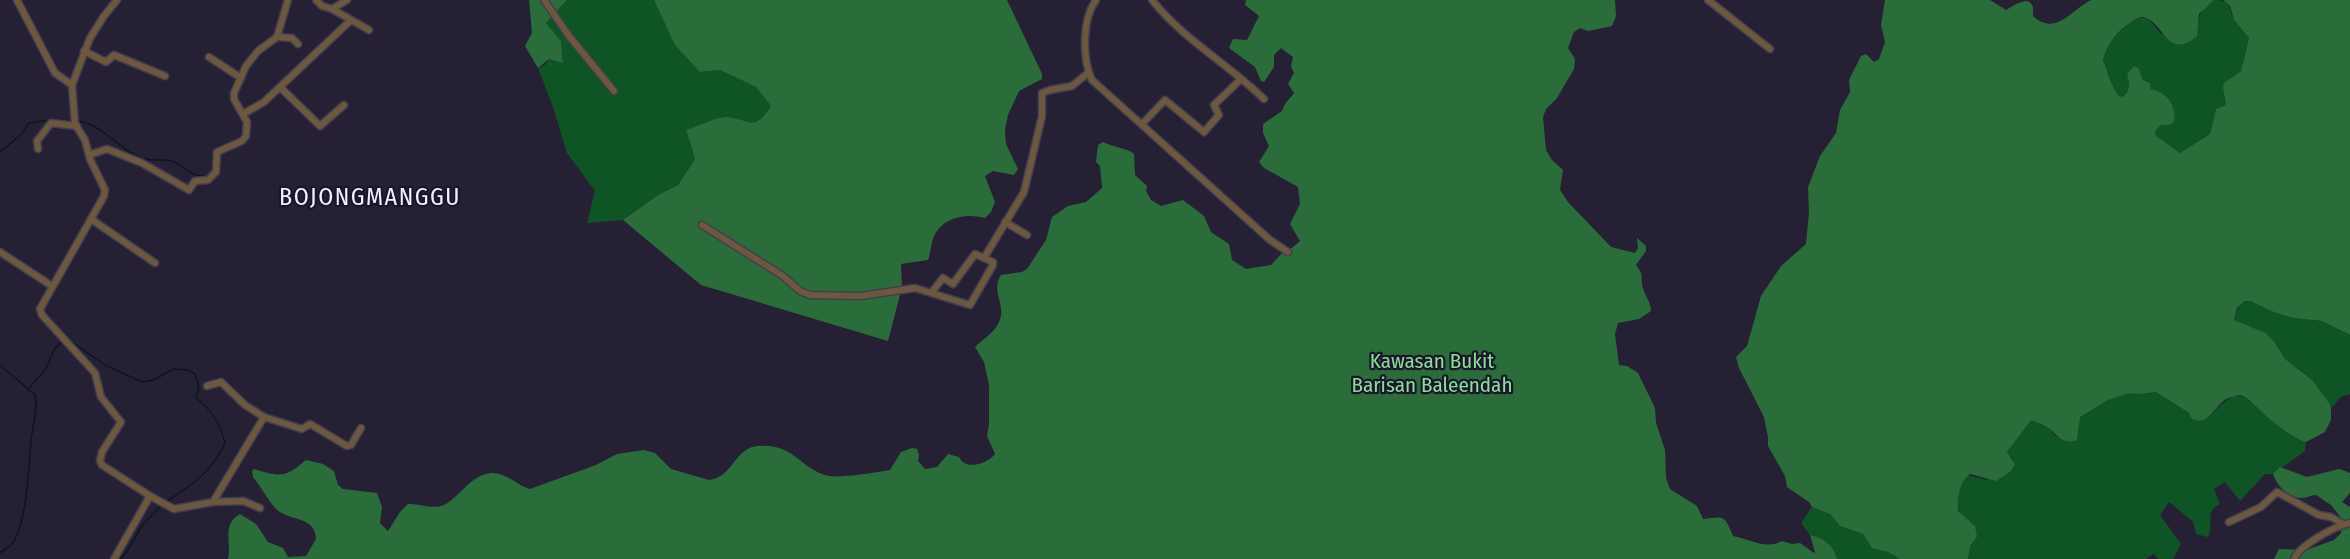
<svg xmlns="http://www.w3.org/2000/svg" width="2350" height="559" viewBox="0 0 2350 559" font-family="'Fira Sans Condensed',sans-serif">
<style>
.green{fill:#0f5425}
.forest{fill:#2a6d3b}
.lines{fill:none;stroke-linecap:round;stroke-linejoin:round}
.stream{stroke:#0a181b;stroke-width:1.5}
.street-casing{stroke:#433d51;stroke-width:9}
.street{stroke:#6c583e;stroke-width:6}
.labels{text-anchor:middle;stroke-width:4.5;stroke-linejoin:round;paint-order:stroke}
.park-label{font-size:21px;fill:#85e097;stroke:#1c162a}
.quarter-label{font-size:24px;letter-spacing:1.5px;fill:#f2effe;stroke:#1c162a}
</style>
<rect width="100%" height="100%" fill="#262035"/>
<g class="green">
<path d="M567,0H654L664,20L700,72L720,70L756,87L771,106C754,133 750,119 727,117C717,117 696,127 686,131L695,159L678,185L658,195L623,220L587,223L595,191L567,153L553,107L538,68L545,65L549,59L563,62L561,41L546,23Z"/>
<path d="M2214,0C2234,0 2227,10 2236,22C2240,28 2245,32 2249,38L2241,71L2232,77L2223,88L2226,105L2216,109L2210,134L2180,153L2155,135L2156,130L2161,125H2169L2148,81L2127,74C2129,83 2131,89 2123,97L2117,95C2110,84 2108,72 2103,60C2110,38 2120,29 2140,17L2150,20L2161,34L2197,36C2198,21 2199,7 2214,0Z"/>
<path d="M2251,300L2271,311L2293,318L2322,321L2350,335V394L2341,397L2331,408L2299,369L2289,363L2281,354L2273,340L2234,320C2237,310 2239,302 2251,300Z"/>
<path d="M2129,392L2140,394L2156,392L2189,413L2191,418C2212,431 2220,389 2245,397L2298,439L2306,442L2305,451L2273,474H2265L2240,501L2225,482L2214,489L2220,504C2203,512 2215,524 2208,537L2196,534L2193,522L2169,502L2160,515L2181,544L2173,559H2159L2153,554L2145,559H1968L1970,546L1977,537C1960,516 1947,502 1967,475L1987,480L2014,461L2007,452L2031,419L2049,428L2057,437L2078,434L2079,417L2108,400Z"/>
<path d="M1812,507L1830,514L1840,526L1863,534L1872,548L1888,552L1900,559H1837C1834,547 1821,537 1810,535L1801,523Z"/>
</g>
<g class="forest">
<path d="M529,0H567L546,23L561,41L563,63L549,59L538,68L525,46L532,33Z"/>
<path d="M654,0H1007L1042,74V79L1019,91L1008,115L1005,130L1006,144L1018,169L1014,175L993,171L985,176L995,202L991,212L985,218C966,213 943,217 934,236C931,243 931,252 928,260L901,264L902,287L888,341L701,285L623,220L658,195L678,185L695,159L686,130C697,127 715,117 727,117C750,119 754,133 771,106L756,87L720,70L700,72L675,45Z"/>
<path d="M1246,0H1615L1616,16L1612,26L1588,31L1580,28L1574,32L1568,48L1575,59L1574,69L1557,98L1546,109L1543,117L1546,150L1552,160L1563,170L1560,190L1568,202L1611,247L1635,253L1638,248L1637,238L1646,246V251L1636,265C1645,276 1640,277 1643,288C1645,296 1651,302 1651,311L1639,319L1618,323L1615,334L1619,365L1627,366L1638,373L1655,408L1656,423L1665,450L1666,478L1670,489L1697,506L1703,519C1724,517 1724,514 1733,536C1750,539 1765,550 1782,541L1792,544L1800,543L1814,553L1815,552L1810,535C1824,538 1833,545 1837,559H228C232,542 221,525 240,514L256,524L268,542L283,548L288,557L306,556L316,539C315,515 290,522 276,509C268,500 261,487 253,477L252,471L254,469C280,477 285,478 306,460L323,464L334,471L338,485L343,489L377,493L382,507L380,523L388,531L400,512L408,504C419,503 429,509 441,506C459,500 469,475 491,473C506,472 516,485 530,489L596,465L617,454L644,450L655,453L671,469L709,480C732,478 735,448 757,446C796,443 800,470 829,476C841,478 871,473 885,471L890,470L901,452L912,448L917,449L919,455L918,461L925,469L937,467L948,454L959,457C965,471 987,464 995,454L987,436L989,424V385L984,362L975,347C983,339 994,333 999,322C1007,305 990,291 1001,275L1022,272L1027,269L1046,240L1052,217L1068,206L1086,202L1102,188L1100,166L1096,162L1098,145L1103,142C1113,147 1127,148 1134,154L1135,175L1147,186L1146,191L1151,200L1161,206L1183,200L1204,216L1211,232L1229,244L1232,260L1246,269L1271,265L1286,249L1292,248L1300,241L1290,224L1300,204L1298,187L1264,168L1259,162L1269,146L1263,133V124L1282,111L1285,104L1294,93L1288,84L1294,73L1291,66L1293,57L1281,48L1274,55V67L1264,82L1261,81L1255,67L1229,48L1233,39L1247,40L1259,16L1245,5Z"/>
<path d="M1885,0H1990L2006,10L2016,4L2025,1L2030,2L2033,7V16C2056,37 2071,10 2091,0H2214L2199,14L2197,36C2164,63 2165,17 2140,17C2120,28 2110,38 2103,60C2108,72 2110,84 2118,95L2123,97C2131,90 2129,83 2127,74L2134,66L2139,69L2142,79L2150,83L2151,89C2168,93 2176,105 2174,122L2169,125H2161L2156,130L2155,135L2180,153L2210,134L2216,109L2226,105L2223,88L2224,83L2241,71L2249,38L2234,20L2230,6L2223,0H2350V335L2322,321L2293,318L2271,311L2251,301H2245L2237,308L2234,320L2265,333L2273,340L2285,359L2312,380L2329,403L2331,408V420L2325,432L2306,442C2292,438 2270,420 2259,409C2252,403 2249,398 2240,395C2236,396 2230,397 2226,399C2214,407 2207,428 2191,418L2189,413L2156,392L2140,394L2129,393L2108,400L2080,417L2077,440C2064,445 2059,437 2050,429C2044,425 2037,422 2031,420L2007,452L2015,464L2011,471L1996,481L1970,474C1959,482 1957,498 1958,511L1975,526L1977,537L1970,546L1968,559H1900L1888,552L1872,548L1863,534L1840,526L1830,514L1812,507L1809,502L1787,487L1785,476L1768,446V437L1764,417L1739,368L1736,357L1747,346L1761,296L1781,266L1806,244L1809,212L1808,187L1820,156L1836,133L1840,110L1850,92L1849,80L1861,56L1866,54L1874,62L1879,59L1885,42L1881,25Z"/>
<path d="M2280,467L2307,477L2339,469L2350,473V493L2342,502L2350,507V559H2274L2279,549L2306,550L2334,540L2341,533L2342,519L2331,505L2316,495C2310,495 2308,498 2302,498C2288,498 2278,487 2273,474Z"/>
</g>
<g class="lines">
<g class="stream">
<path d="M237,77C225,99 234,104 244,124"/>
<path d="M54,120L73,121"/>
<path d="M78,121C100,123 118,148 138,157C150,163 162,157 174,162C186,167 193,178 207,176"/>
<path d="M0,152L22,134L29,123L49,120"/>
<path d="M211,173C219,154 203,153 231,142"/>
<path d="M66,338L105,365L142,382L153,380L174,369L188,370L195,374L199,387L196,398C211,409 221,426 225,443C213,471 192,485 167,501"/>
<path d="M0,365L28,389L46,369L54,350L62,341"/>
<path d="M0,553C3,550 8,548 11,545C27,526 29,465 31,440C33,425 38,409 35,394L28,390"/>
<path d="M120,559L126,553L143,524L161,506"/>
</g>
<defs>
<g id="street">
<path d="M17,0L55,73L72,85"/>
<path d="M316,0L322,6L332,9"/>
<path d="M347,0L332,9L369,30"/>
<path d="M544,0L569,36L614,91"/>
<path d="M1096,0C1082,19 1082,59 1092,80L1270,240L1288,252"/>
<path d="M1152,0C1183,39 1228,64 1264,99"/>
<path d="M1708,0L1770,49"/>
<path d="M277,37L292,38L298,44"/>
<path d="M84,51L106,62L114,55L165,76"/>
<path d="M209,57L241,78"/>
<path d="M280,87L320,126L344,105"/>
<path d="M243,114L264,102L351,20"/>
<path d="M1142,124L1165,100L1204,132L1219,115L1214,105L1241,79"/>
<path d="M38,149L37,141L51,123L77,126"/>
<path d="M89,155L107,149L142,163L189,190L195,181L208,180L216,172L217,152L242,141L246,136L247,122L234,99V93L246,66L258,51L277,37L288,0"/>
<path d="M91,219L155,263"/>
<path d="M1005,222L1027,235"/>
<path d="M702,225L783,276L800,291L810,295L861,296L915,288L970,305L993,265V262L984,258L1024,192L1042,116V93L1050,90L1072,86L1088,73"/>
<path d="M0,252L52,286"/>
<path d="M932,292L943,278L953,284L975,254L984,258"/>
<path d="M207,386L221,382L245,405L264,417L302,429L310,424L347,446L351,445L361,428"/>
<path d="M150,496L174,509L213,502L243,501L260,508"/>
<path d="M213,502L264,417"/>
<path d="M2229,522L2261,507L2277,492L2319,515L2331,517L2343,524"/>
<path d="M114,559L150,496L102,465L100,461L102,452L121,422L101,397L95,373L42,315L40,309L104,196L105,190L90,159L85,140L75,124L72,85L90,38L104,16L117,0"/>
<path d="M2294,559C2300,545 2335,526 2350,523"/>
</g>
</defs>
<use href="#street" class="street-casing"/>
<use href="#street" class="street"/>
</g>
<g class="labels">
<g class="park-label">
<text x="1432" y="368">Kawasan Bukit<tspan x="1432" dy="24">Barisan Baleendah</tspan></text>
</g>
<g class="quarter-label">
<text x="370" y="205">BOJONGMANGGU</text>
</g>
</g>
</svg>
